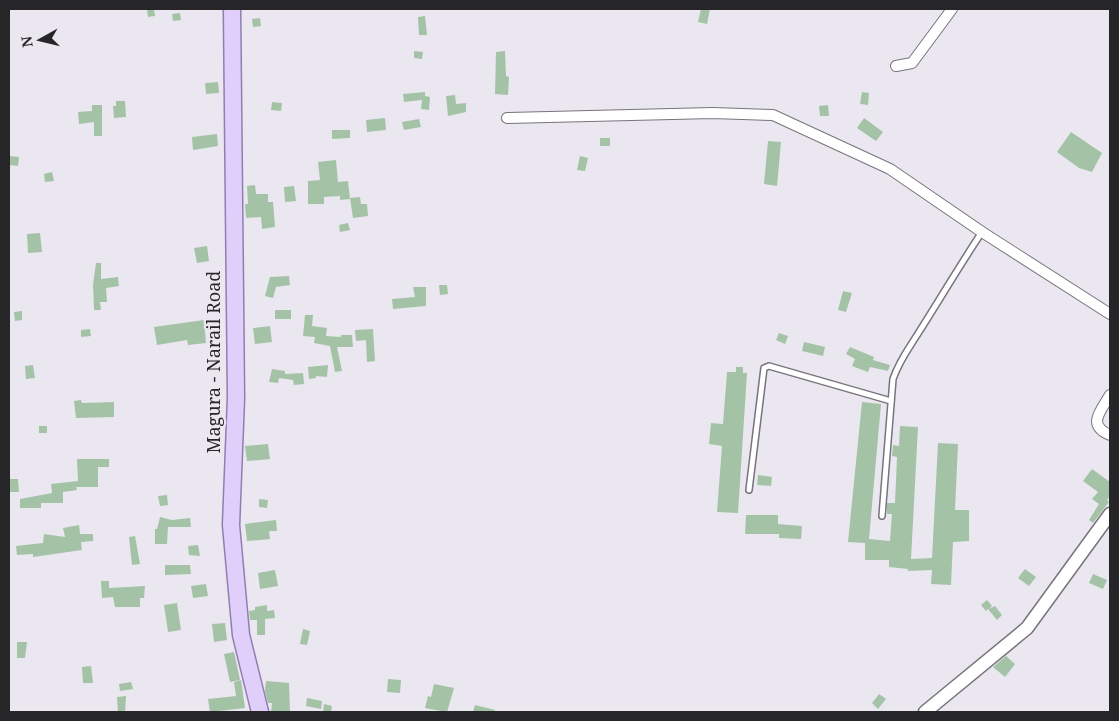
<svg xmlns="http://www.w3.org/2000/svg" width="1119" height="721" viewBox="0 0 1119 721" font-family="'Noto Serif',serif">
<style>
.building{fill:#a4c3a6}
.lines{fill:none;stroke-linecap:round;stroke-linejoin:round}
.service-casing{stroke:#77747c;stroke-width:8}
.minor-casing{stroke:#77747c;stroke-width:12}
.tertiary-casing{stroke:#77747c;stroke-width:15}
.primary-casing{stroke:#917eb0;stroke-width:19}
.service{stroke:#fff;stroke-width:5}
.minor{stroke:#fff;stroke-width:10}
.tertiary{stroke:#fff;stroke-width:12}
.primary{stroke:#e0cefb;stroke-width:16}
.labels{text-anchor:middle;stroke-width:4.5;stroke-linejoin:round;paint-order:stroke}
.street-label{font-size:18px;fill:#262528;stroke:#ebe7f1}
</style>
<rect width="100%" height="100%" fill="#ebe7f1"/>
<g class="building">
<path d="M147,9H154L155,16L148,17Z"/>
<path d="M701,9H710L707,24L698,22Z"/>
<path d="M180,13L181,20L173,21L172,14Z"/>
<path d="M425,16L427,35H419L418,17Z"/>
<path d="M260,18L261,26L253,27L252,19Z"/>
<path d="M414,51L423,52L422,59L414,58Z"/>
<path d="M505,51L506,76L509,77L508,95L495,94L496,52Z"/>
<path d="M218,82L219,93L206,94L205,83Z"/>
<path d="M425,92V96L430,97L429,110L421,109L422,100L404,102L403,94Z"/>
<path d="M862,92L869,93L868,105L860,104Z"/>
<path d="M455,95L456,104L466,103V112L448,116L446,96Z"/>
<path d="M116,101H125L126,117L114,118L113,106H116Z"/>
<path d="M272,102L282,103L281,111L271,110Z"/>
<path d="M92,105H102V136H94V122L79,124L78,112L92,111Z"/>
<path d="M828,105L829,116H820L819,106Z"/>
<path d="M385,118L386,130L367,132L366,120Z"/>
<path d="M864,118L883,132L876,141L857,128Z"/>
<path d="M419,119L421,127L404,130L402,122Z"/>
<path d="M332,130H350V138L332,139Z"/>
<path d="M1071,132L1102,153L1092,172L1079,168L1057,152Z"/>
<path d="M217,134L218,146L193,150L192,137Z"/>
<rect x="600" y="138" width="10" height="8"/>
<path d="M768,141L781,142L777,186L764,184Z"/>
<path d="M10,156L19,157L18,166L9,165Z"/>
<path d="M580,156L588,158L585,171L577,170Z"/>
<path d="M336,160L338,182L348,181L350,199L340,200V196L324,197V204H308V181L320,180L318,162Z"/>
<path d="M52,172L54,181L45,182L44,174Z"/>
<path d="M255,185L256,194H268V202H273L275,227L262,229L261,217L246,218L245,204H248L247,186Z"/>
<path d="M294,186L296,201L285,202L284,187Z"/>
<path d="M360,197L361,204H367L368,216L353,218L350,198Z"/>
<path d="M348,223L350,230L340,232L339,225Z"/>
<path d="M40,233L42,252L28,253L27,234Z"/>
<path d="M207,246L209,261L197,263L194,248Z"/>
<path d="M96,263H101V279L118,277L119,286L106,288L107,302H100L101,310H94L93,285Z"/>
<path d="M289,276L290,285L276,287L273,298L265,296L270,277Z"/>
<path d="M439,285H447L448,294L440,295Z"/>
<path d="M413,287H426V306L393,309L392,299L415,297Z"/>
<path d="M843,291L852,293L846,312L838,310Z"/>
<rect x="275" y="310" width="16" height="9"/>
<path d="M22,311V320L15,321L14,312Z"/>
<path d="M305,315H313L312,326L327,328L326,336L341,337V335H352L353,347H337L342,371L335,372L330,346L314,343L315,337L303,336Z"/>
<path d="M204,320L206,343L188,345L187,340L157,345L154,327Z"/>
<path d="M270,326L272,342L255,344L253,328Z"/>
<path d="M90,329L91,336L81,337V330Z"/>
<path d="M373,329L375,361L367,362L366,340L356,341L355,330Z"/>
<path d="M779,333L788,336L785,344L776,340Z"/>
<path d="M804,342L825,347L823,356L802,351Z"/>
<path d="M850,347L874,357L873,360L890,365L888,371L870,367L868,372L852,366L855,359L846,354Z"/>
<path d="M33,365L35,378L26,379L25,366Z"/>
<path d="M328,365L327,377L316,376V378L309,379L308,367Z"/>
<path d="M736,367H743V373H747L738,513L717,512L722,446L709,444L711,423L723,424L727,372H736Z"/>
<path d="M272,369L285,371V374L303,373L304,384L294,385L293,380L279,378L278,383L269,382Z"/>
<path d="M81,400L82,403L114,402V417L76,418L74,401Z"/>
<path d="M862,402L881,404L869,539L890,541L892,514H887V503H895L897,457L892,456L893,445L899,446L900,426L918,427L911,559L932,558L938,443L958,444L955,510H969V541L953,542L951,585L931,584L932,570L908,571V569L889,567V560H865V543L848,542Z"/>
<rect x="39" y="426" width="8" height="7"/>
<path d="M268,444L270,459L247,461L245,446Z"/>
<path d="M77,459H109V467H98V487H76L77,490L63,492V503H41V508H20V499L52,493L51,484L78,481Z"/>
<path d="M1092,469L1110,482V496L1107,500L1109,502L1093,523L1089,520L1099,504L1092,499L1098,492L1083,481Z"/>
<path d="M758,475L772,477L771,486L757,485Z"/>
<path d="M10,479H18L19,492H10Z"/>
<path d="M167,495L168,505L160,506L158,496Z"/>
<path d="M259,499L268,500L267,508L259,507Z"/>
<path d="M746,515H778V524L802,526L801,539L779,538V534H745Z"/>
<path d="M160,517L172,520L190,518L191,527H168L167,544H155V529H157Z"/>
<path d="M276,520L277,531H269L270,539L247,541L245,524Z"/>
<path d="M79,525L80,534H93V541L81,542L82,550L33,557V554L17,555L16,546L43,543L44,534L65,537L63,528Z"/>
<path d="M135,536L140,564L132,565L129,537Z"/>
<path d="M198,545L200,556L189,555L188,546Z"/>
<path d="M165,565H190L191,574L165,575Z"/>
<path d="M1025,569L1036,577L1029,586L1018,578Z"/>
<path d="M275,570L278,586L260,589L258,573Z"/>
<path d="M1093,574L1107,580L1103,589L1089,583Z"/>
<path d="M101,581H109V588L145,586L144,598H140V607H115L113,597L102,598Z"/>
<path d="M206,584L208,596L193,598L191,586Z"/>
<path d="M987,600L992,606L989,609L995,606L1002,615L997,620L988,609L986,611L981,605Z"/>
<path d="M177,603L181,630L168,632L164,605Z"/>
<path d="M267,605V611L274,610L275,618L265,619V635H257V620H250L249,611L255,610V607Z"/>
<path d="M225,623L227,640L214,642L212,624Z"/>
<path d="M303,629L310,631L307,645L300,644Z"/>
<path d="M17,642H27L25,658H17Z"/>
<path d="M234,652L240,680L230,682L224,654Z"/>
<path d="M1006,656L1015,664L1005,677L993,667Z"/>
<path d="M91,666L93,683H83L82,667Z"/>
<path d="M388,679L401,680L400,693L387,692Z"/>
<path d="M241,680L245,708L210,712L208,699L236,696L234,682Z"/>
<path d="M266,681L289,683L290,712H271L272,703H268L265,691Z"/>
<path d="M131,682L133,689L120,691L119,684Z"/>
<path d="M434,684L454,688L447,712L425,708L428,696L431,697Z"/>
<path d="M879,694L886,699L878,709L872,703Z"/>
<path d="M126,696L125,712H118L117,697Z"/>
<path d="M307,698L322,701L321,709L306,706Z"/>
<path d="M324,704L332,706L331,712H323Z"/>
<path d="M475,705L495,710L494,712H473Z"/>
</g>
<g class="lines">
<defs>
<g id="service">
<path d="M749,490L764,368L769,366L891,401"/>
<path d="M882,516L893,379C899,361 909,348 919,332C940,299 960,265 982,232"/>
</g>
<g id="minor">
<path d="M896,66L912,63L952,9"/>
<path d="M507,118L713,113L773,115L890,169L982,232L1110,314"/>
<path d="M1110,395C1101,411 1086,425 1110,435"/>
</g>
<path id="tertiary" d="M925,712L1027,628L1110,514"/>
<path id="primary" d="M232,9L236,398L231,525L241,635L260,712"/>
</defs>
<use href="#service" class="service-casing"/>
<use href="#minor" class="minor-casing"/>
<use href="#tertiary" class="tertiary-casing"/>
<use href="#primary" class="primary-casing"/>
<use href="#service" class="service"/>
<use href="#minor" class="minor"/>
<use href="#tertiary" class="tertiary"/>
<use href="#primary" class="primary"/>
</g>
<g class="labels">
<g class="street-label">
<text transform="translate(214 362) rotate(-90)" y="6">Magura - Narail Road</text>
</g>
</g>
<rect width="1119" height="721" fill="none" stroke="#262528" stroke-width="20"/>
<g transform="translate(40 40) rotate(262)" stroke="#ebe7f1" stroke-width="4" paint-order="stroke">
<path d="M0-4L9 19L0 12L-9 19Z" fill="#262528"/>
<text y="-8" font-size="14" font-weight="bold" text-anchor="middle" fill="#262528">N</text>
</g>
</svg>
